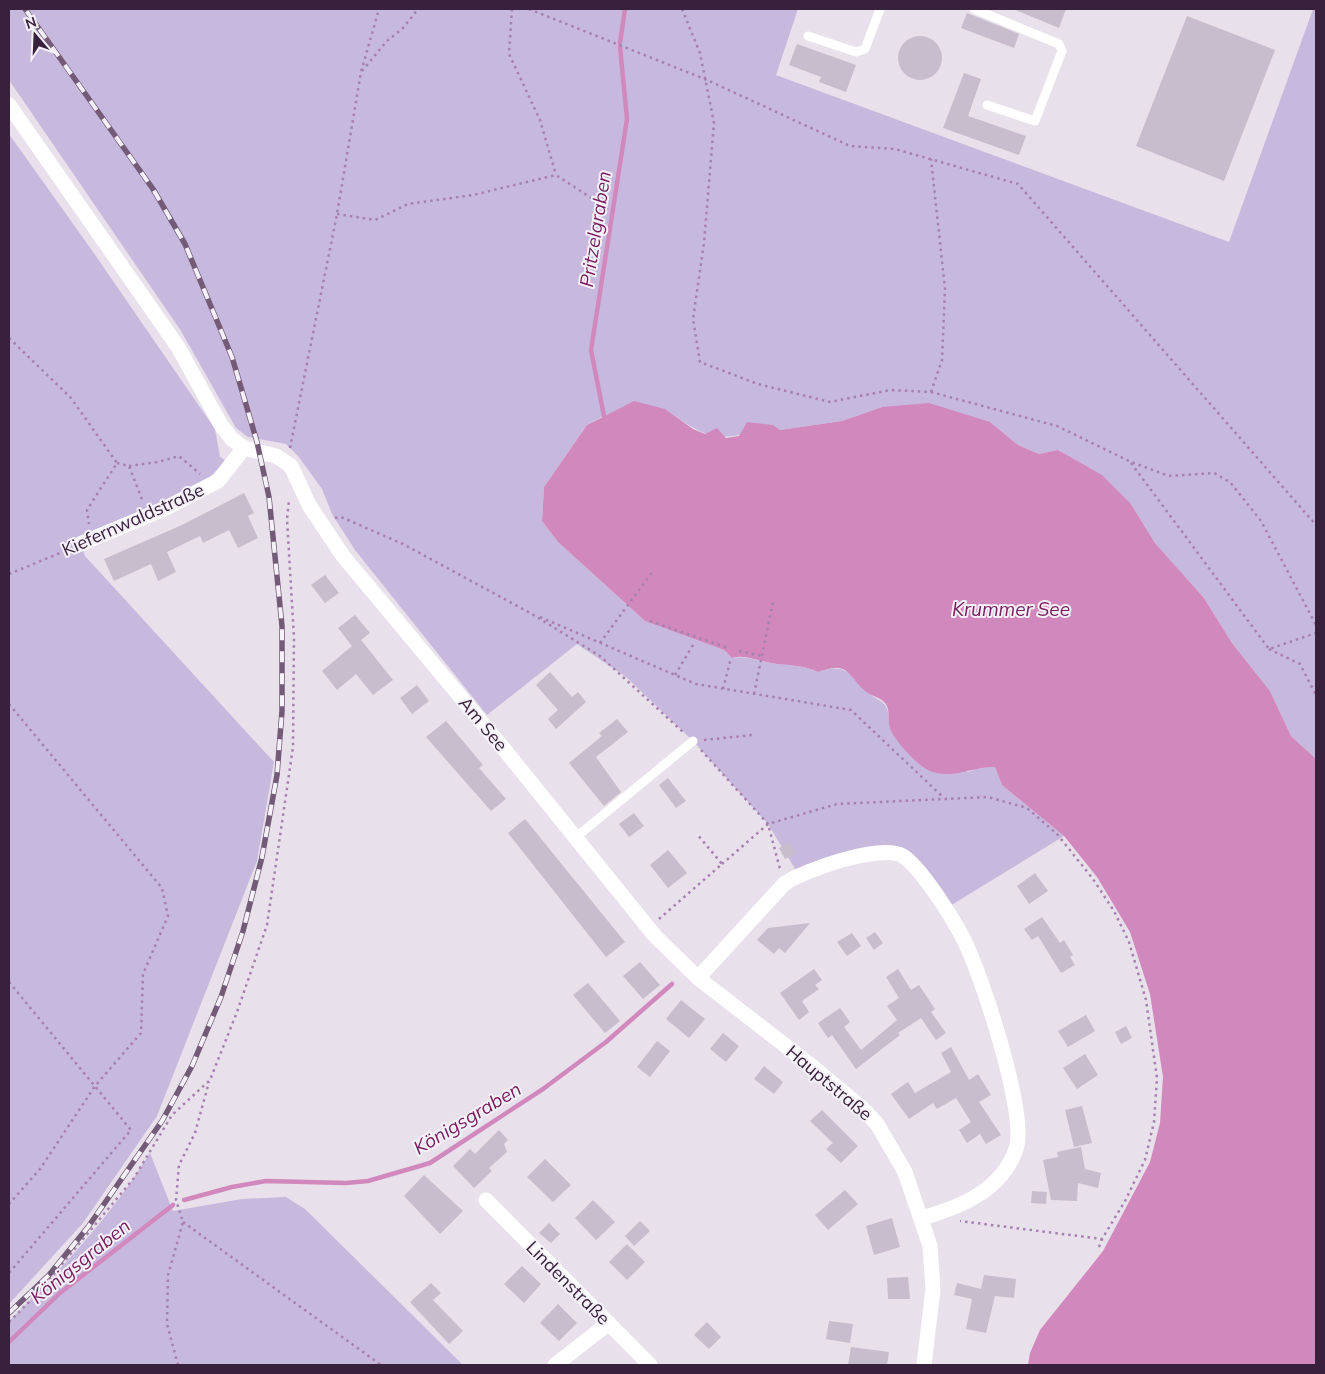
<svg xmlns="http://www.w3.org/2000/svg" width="1325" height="1374" viewBox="0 0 1325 1374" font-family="Mulish,sans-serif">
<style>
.green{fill:#c7b9dd}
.water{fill:#d188bd}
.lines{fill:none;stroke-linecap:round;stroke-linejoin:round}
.stream{stroke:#d188bd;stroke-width:4.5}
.building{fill:#c7bdcc}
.path{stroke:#a681af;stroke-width:2.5;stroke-dasharray:2.5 4;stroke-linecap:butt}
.lane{stroke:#fff;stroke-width:9}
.street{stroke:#fff;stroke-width:15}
.rail-casing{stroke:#735b78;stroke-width:5.5}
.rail{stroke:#f5f1f8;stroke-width:4;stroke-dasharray:11;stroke-linecap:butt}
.labels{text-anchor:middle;stroke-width:4;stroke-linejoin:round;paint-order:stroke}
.street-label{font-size:18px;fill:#38213c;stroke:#f5f1f8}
.water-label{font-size:19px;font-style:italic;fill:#781b5e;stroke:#f5f1f8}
</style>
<rect width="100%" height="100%" fill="#e8e1eb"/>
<g class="green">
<path d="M9,9H798L776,75L1229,242L1313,9H1316V759L1291,736L1270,691L1232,643L1204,598L1155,543L1131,504L1059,450L1039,454L1018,445L990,422L882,407L842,421L780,430L772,425C719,443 711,442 665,409L605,415L587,425L544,487L542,521L558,542L645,621L724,650L732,658C745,655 757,661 771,663C788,666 802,664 818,672C834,666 845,667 857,679C860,683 862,688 866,691C884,706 889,699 889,727L968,772L983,766L995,767L1002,785L1064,836L945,909L891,852L798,874L768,824L693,741L626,677L577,644L487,715L355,550L332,514L322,489L298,456L286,444L248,437L236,428L181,331L9,80Z"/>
<path d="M9,134L91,249L215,429L220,457L226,461L201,486L79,539L85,556L274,762L257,861L157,1116L83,1223L9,1304Z"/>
<path d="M150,1153L173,1211L242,1199L286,1197L305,1209L463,1365H9V1321C61,1270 111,1216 150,1153Z"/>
</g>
<path class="water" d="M634,401L665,409L693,429L705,434L717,428L726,438L739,436L747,422L773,425L780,430L842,421L882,407L929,403L990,422L1018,445L1039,454L1058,450L1102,475L1131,504L1155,543L1204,598L1232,643L1270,691L1291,736L1316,759V1365H1028L1030,1353L1040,1330L1103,1251L1150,1162L1160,1123L1163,1077L1150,994L1130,932L1097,877L1064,836L1002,785L995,767C972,766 952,781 928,770C917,765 891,737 889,725C888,717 890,709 885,703C880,697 871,696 865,691C847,674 849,661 818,672C802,664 788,666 771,663C757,661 745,654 732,658L724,650L645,621L558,542L542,521L544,487L587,425Z"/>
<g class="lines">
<g class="stream">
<path d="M620,43L625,9"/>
<path d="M607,420L604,416L591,350L627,119L620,47"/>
<path d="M184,1200L232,1187L266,1181L346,1183L368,1181L430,1163L543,1089L606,1042L672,984"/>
<path d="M9,1342L60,1293L173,1205"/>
</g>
</g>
<g class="building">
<path d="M1013,9H1066L1059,28Z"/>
<path d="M967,13L1019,34L1014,48L961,28Z"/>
<path d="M1187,16L1275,50L1224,181L1136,146Z"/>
<circle cx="920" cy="58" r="22"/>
<path d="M797,44L856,65L846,92L819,82L821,77L789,65Z"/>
<path d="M964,73L981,79L968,116L1026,136L1019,155L943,128Z"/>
<path d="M244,493L254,513L248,516L258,538L238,548L229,530L203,543L200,536L167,552L176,572L158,581L151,564L114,581L104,559L182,525Z"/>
<path d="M325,575L339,593L325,603L311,585Z"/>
<path d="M355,615L370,633L361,640L393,680L373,695L356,674L337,690L322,671L352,646L338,628Z"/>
<path d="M550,672L572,697L578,692L586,702L556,729L548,719L558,710L536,685Z"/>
<path d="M417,685L429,701L412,714L400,698Z"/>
<path d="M617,719L628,732L596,757L621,792L604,806L569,763L602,736L599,733Z"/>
<path d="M446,721L483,765L479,768L506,799L491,811L426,737Z"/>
<path d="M668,778L686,801L676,808L659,785Z"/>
<path d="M634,813L644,826L629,837L619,824Z"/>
<path d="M525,819L625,942L606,957L508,833Z"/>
<path d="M790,843L795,854L785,859L779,848Z"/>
<path d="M668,850L687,873L668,888L650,865Z"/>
<path d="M1035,873L1048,891L1029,904L1017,886Z"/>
<path d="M1042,917L1060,943L1064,940L1073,955L1070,957L1075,965L1061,973L1038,936L1032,940L1024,929Z"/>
<path d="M810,923L785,953L779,948L774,954L757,940L768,928Z"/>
<path d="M875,932L883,943L874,950L866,938Z"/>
<path d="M852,933L861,946L847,956L837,942Z"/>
<path d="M640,962L660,985L643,999L623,976Z"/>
<path d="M814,969L822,980L815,985L819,989L802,1001L809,1012L799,1020L780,993Z"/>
<path d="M898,969L911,990L919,985L935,1009L931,1012L946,1033L936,1040L921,1018L898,1033L900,1035L856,1069L832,1035L828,1038L818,1023L840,1008L850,1022L844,1027L861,1050L897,1020L887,1006L899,998L886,977Z"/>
<path d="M588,983L620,1021L605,1033L573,995Z"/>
<path d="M681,1000L705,1019L689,1038L666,1019Z"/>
<path d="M1086,1015L1095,1031L1068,1047L1058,1031Z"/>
<path d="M1126,1026L1132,1038L1121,1044L1115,1032Z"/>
<path d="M723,1033L739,1046L726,1062L710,1049Z"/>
<path d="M657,1041L670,1051L650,1077L637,1067Z"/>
<path d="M951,1047L969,1080L978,1074L991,1095L979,1102L1001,1135L986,1144L980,1134L967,1143L959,1130L971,1122L956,1098L937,1109L933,1103L909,1119L891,1094L908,1082L915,1093L951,1072L941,1053Z"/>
<path d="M1085,1054L1098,1075L1077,1089L1063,1068Z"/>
<path d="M764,1066L783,1082L774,1094L754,1079Z"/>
<path d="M1082,1106L1092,1143L1074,1147L1065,1110Z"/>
<path d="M822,1110L858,1146L841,1163L826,1149L833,1143L810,1121Z"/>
<path d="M499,1130L508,1140L504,1144L507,1152L489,1168L492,1171L474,1188L453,1166L470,1149L475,1154Z"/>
<path d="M1081,1147L1085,1169L1101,1173L1098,1188L1078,1183L1077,1201L1051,1200L1043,1160L1058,1157L1057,1152Z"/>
<path d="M545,1159L571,1185L553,1202L527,1177Z"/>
<path d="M424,1175L463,1211L440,1234L404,1196Z"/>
<path d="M845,1190L858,1204L828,1230L815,1215Z"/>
<path d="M1032,1191L1047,1192L1046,1204L1031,1203Z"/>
<path d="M593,1200L615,1222L596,1240L575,1218Z"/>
<path d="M892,1218L900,1247L874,1255L866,1226Z"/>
<path d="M640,1221L650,1231L634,1246L625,1236Z"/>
<path d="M549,1223L560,1234L551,1243L539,1233Z"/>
<path d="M627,1244L645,1262L627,1280L609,1262Z"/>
<path d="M522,1266L541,1284L524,1303L504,1284Z"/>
<path d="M984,1275L1016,1279L1014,1298L995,1296L986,1333L966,1329L972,1299L954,1295L957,1283L981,1289Z"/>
<path d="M908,1277L910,1299H888L887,1278Z"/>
<path d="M431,1283L441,1293L433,1300L463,1331L449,1344L410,1302Z"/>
<path d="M558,1304L577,1323L559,1341L540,1323Z"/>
<path d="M829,1321L853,1324L850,1343L826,1339Z"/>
<path d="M707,1322L721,1337L709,1349L694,1335Z"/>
<path d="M851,1347L889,1352L887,1365H848Z"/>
</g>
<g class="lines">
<g class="path">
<path d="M512,9L509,54L540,120L556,175"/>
<path d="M529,9L707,80L850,146L895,149L1018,184L1316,525"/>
<path d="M682,9L700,53L714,123L704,243L693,319L700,362L758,384L830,402L890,390L931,392L1057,426L1131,462L1169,476L1214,473L1230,482L1261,521L1316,625"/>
<path d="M362,71L387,41L403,28L418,9"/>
<path d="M337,214L375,220L408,204L473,195L556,175L608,209"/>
<path d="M9,338L71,398L117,463L87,510L89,524"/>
<path d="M931,392L942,360L945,289L931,159"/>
<path d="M290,448L337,214L361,72L379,9"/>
<path d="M117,463L129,466L143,502"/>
<path d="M1131,463L1269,649L1316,633"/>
<path d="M129,466L158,462L179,456L200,474"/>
<path d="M335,518L341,517L403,544L532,614L600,656L684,733"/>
<path d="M9,574L67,550"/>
<path d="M540,617L696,684L851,710L943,797"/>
<path d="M650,621L728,648"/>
<path d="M600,643L653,571"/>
<path d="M1269,649L1300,664L1316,695"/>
<path d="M739,651L763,656"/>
<path d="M675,675L693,645"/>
<path d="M723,689L731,658"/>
<path d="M754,694L773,602"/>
<path d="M9,704L162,888L168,916L143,974L141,1033L95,1086L40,1169L9,1204"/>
<path d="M704,740L752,735"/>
<path d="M701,750L768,824L780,869"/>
<path d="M722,864L768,824L837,804L988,797L1027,808L1057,834L1093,879L1114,911L1129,942L1146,1000L1157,1078L1154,1122L1145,1160L1125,1201L1102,1239L960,1221"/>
<path d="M659,919L722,864L697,834"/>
<path d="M9,982L131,1130L9,1273"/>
<path d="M183,1222L381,1365"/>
<path d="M1099,1247L1102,1239"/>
<path d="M9,1322L39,1292L134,1178L172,1115L210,1080L237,1012L267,925L293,747L294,638L287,519L289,500"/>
<path d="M178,1365L167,1324L168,1275L183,1222L176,1200L179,1165L195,1133L209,1082"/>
</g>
<g class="lane">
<path d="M974,9L1059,44L1062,51L1035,121L987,105"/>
<path d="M808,36L856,52L865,49L880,9"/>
<path d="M575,838L693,741"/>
</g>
<g class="street">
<path d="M9,105L178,347L221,425L232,439L244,448L276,456L291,466L309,505L343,556L499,743L655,936L698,978L813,1067L862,1108L877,1124L905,1172L930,1246L933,1289L924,1365"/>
<path d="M80,544L166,508L218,481L244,448"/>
<path d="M698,978L784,884C804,870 881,843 903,856C922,869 952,917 963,938C981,973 1028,1115 1016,1149C1002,1190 961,1207 922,1218"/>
<path d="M486,1200L650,1365"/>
<path d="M555,1365L609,1323"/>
</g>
<defs>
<path id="rail" d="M9,1313L49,1275L88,1227L162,1121L192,1066L221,997L243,931L262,857L277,775L282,711V626L269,497L257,442L232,357L185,244L153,189L25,9"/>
</defs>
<use href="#rail" class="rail-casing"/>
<use href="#rail" class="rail"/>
</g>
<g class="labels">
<g class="street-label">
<text transform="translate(133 520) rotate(-24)" y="6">Kiefernwaldstraße</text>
<text transform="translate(483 724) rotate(50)" y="6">Am See</text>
<text transform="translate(829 1083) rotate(40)" y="6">Hauptstraße</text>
<text transform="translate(568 1283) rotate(45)" y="6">Lindenstraße</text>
</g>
<g class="water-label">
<text transform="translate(595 229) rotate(-81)" y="7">Pritzelgraben</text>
<text x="1011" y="616">Krummer See</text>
<text transform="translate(467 1118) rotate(-31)" y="7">Königsgraben</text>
<text transform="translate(80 1261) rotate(-39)" y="7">Königsgraben</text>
</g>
</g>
<rect width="1325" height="1374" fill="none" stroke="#38213c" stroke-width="20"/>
<g transform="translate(35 35) rotate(341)" stroke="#f5f1f8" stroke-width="4" paint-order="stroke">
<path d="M0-4L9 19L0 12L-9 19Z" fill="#38213c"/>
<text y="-8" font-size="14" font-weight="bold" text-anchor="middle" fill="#38213c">N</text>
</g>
</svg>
